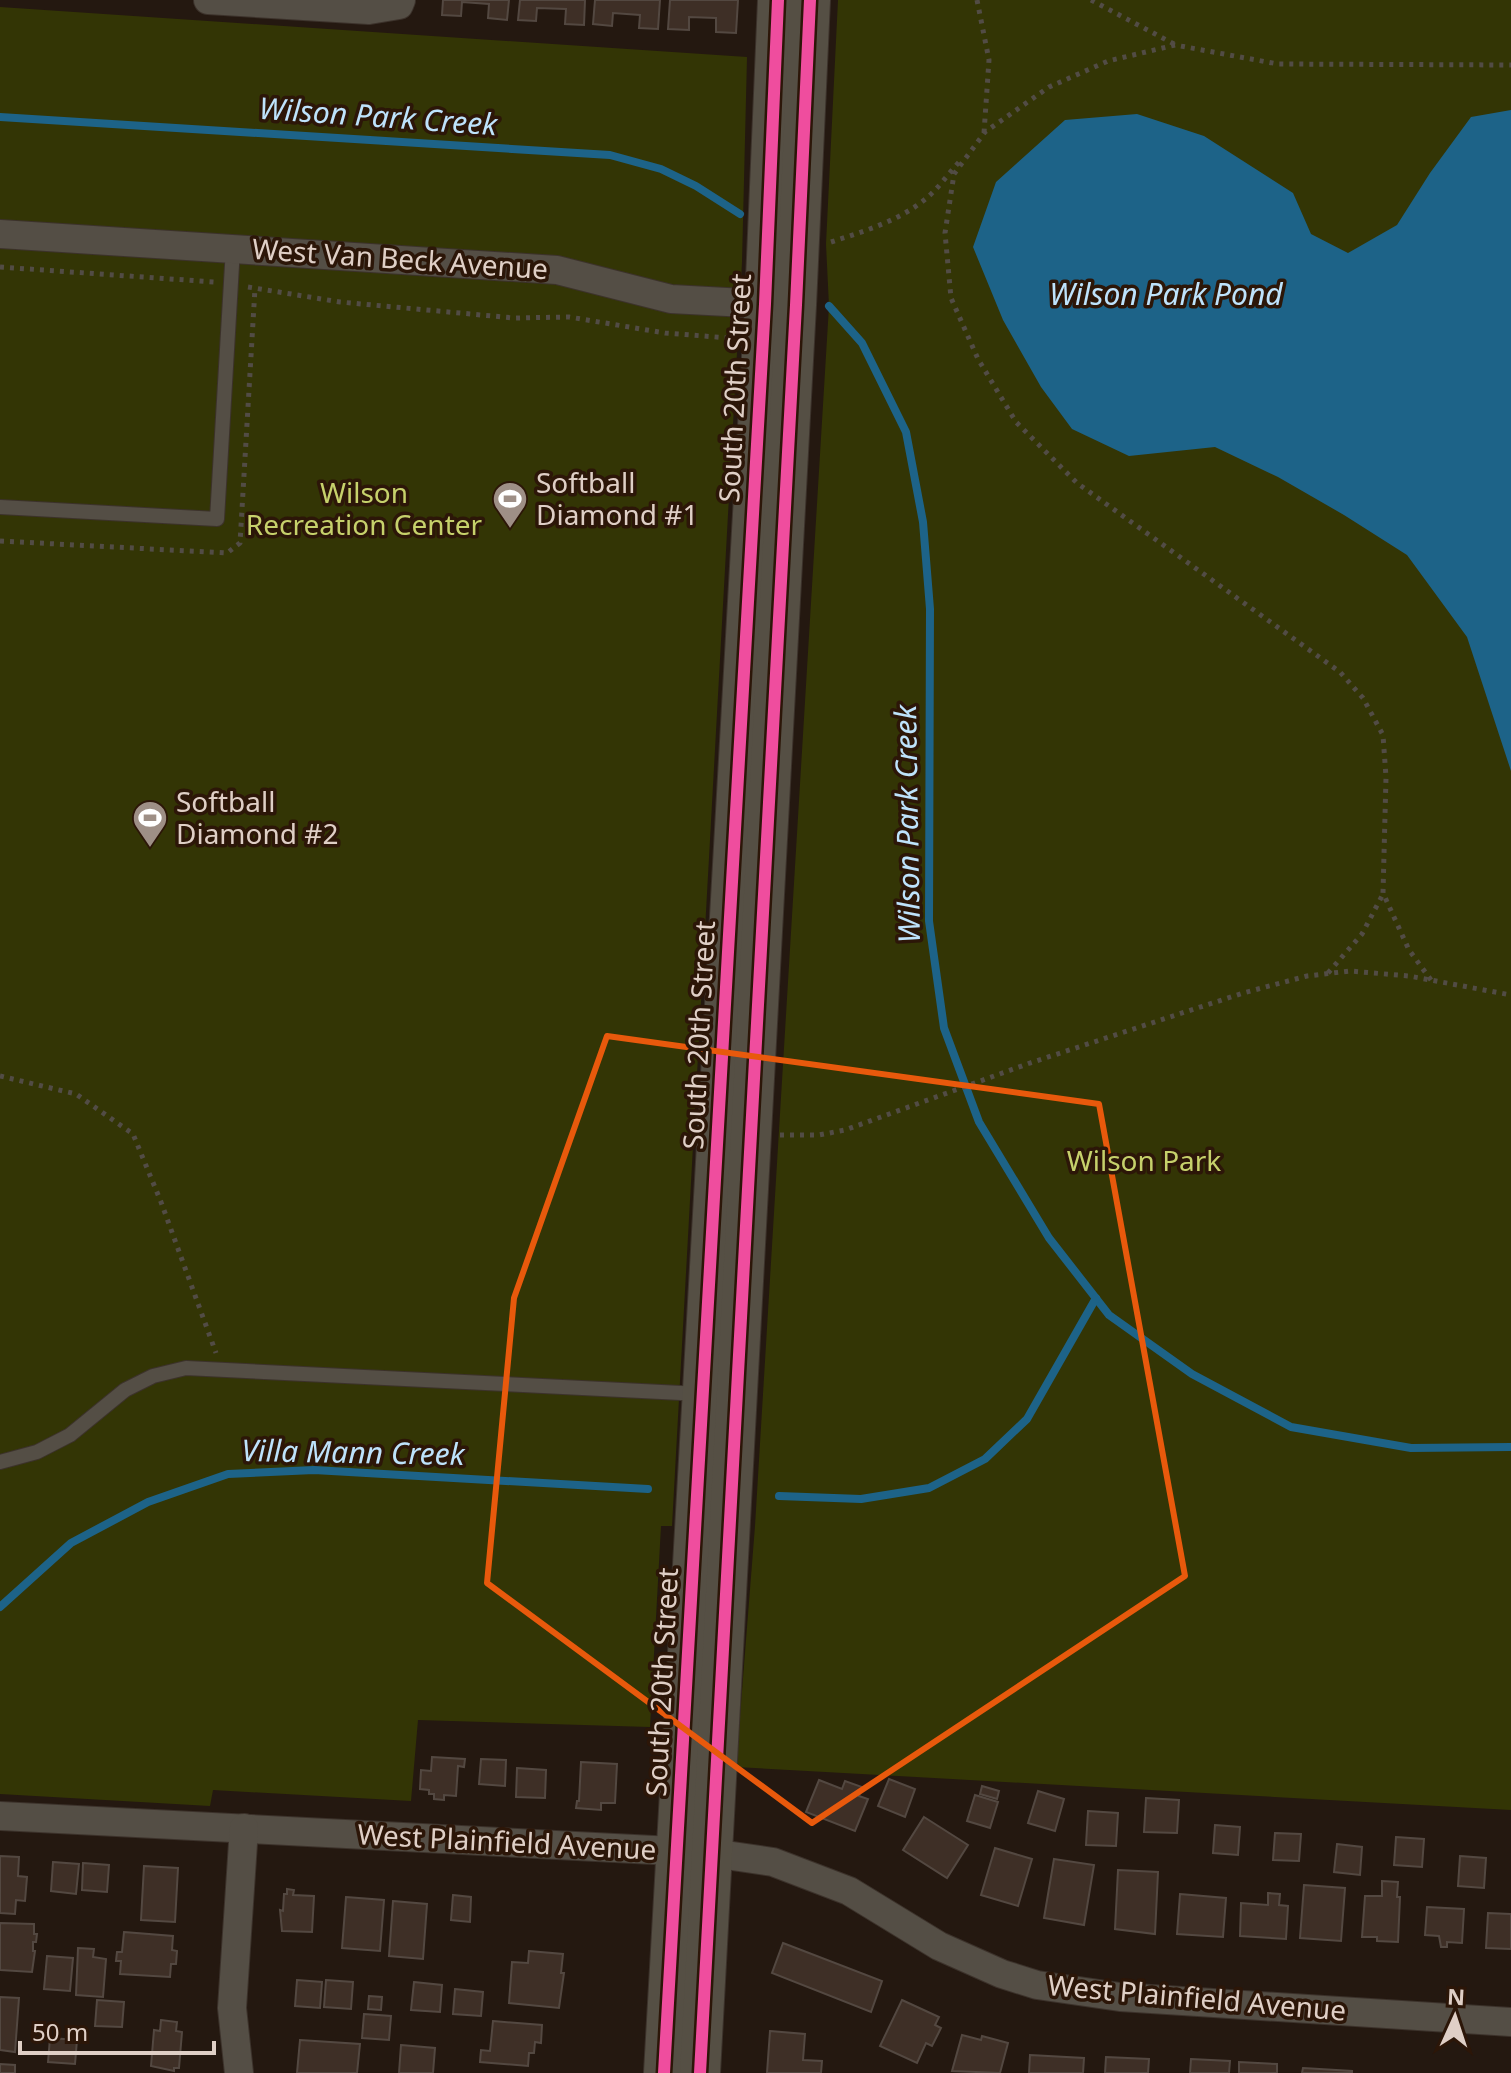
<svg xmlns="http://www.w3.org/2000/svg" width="1511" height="2073" viewBox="0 0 1511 2073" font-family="'Noto Sans',sans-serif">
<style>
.green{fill:#333505}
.water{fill:#1d6388}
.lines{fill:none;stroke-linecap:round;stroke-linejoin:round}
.stream{stroke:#1d6388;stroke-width:8}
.building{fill:#3e2f26;stroke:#534841;stroke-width:2}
.lane-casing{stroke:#3c322b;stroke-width:16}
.street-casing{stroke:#3c322b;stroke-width:30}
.secondary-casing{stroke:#3c322b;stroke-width:42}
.path{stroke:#524c45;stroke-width:5;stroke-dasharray:4 6;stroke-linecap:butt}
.lane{stroke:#544e45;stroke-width:14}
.street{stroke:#544e45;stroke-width:28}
.secondary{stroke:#554f44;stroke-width:40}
.cycleway-casing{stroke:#2c1608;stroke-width:17}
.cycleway{stroke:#ef4d9e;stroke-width:12}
.marked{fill:none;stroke:#e8590c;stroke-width:6;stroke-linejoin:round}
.labels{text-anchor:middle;stroke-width:7;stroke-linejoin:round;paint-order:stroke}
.street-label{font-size:28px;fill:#dfcfc6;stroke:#2c1608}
.poi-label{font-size:28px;fill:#dfcfc6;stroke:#2c1608;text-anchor:start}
.park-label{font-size:28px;fill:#c6d16b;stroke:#2c1608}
.water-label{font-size:30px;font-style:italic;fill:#bee3fc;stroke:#2c1608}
</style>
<rect width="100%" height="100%" fill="#241810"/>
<g class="green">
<path d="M838,0H1511V1810L736,1767L755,1526L829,306L826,244Z"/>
<path d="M0,7L747,57L742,262L677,1435L672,1526H661L650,1727L418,1720L411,1801L213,1790L210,1806L0,1794Z"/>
</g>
<path class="water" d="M1511,110V771L1467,637L1407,555L1344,515L1278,477L1215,447L1129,456L1072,429L1041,387L1003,320L973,247L996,182L1065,120L1137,114L1204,136L1293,193L1311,234L1348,253L1397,225L1430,173L1471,117Z"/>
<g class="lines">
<g class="stream">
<path d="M0,117L610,155L661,169L696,186L740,214"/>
<path d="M829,306L862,343L906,432L923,522L930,609L929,921L944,1028L979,1122L1049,1238L1109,1315L1192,1374L1291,1427L1411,1448L1511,1447"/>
<path d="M779,1496L861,1499L929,1488L985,1459L1027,1419L1096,1298"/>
<path d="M0,1607L71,1543L148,1502L228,1474L314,1470L648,1489"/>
</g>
</g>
<g class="building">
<path d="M443,0H509L507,20L488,18L489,4L462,2L461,16L442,15Z"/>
<path d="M520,0H585L584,25L565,24L566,9L537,8L536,21L518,20Z"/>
<path d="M595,0H660L658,29L639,28L640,15L613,13L612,26L593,24Z"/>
<path d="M670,0H738L736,33L716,32V18L689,17V30L668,29Z"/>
<path d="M432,1757L465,1759L464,1767L458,1766L456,1796L444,1795V1800L434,1799V1794H429V1790L420,1789L421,1770L431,1771Z"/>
<path d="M481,1759L506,1760L505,1786L479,1784Z"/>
<path d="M581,1762L617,1764L615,1803H601V1810L576,1808L577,1801H579Z"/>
<path d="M517,1768L546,1770L545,1798L516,1797Z"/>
<path d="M889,1779L915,1789L905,1817L878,1806Z"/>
<path d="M819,1780L842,1789L845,1781L862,1787L859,1796L868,1799L855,1831L806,1812Z"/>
<path d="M982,1786L999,1791L997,1799L980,1794Z"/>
<path d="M1038,1791L1064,1799L1055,1831L1028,1823Z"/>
<path d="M975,1795L998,1802L990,1828L967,1821Z"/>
<path d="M1146,1798L1179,1800L1177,1833L1144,1832Z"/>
<path d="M1088,1811L1118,1813L1116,1846L1086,1845Z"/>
<path d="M924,1817L968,1845L947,1878L903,1850Z"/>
<path d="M1215,1825L1240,1827L1238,1855L1213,1853Z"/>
<path d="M1275,1833L1301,1834L1299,1861L1273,1860Z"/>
<path d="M1396,1837L1424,1839L1422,1867L1394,1865Z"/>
<path d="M1337,1844L1362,1847L1360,1875L1334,1872Z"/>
<path d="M995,1848L1032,1859L1018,1906L981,1895Z"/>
<path d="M0,1856L19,1857L18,1876L27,1877L25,1901L16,1900L15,1914L0,1913Z"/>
<path d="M1460,1856L1486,1858L1484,1888L1458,1886Z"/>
<path d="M1054,1859L1094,1865L1084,1925L1044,1918Z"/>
<path d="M53,1862L79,1864L76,1894L51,1891Z"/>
<path d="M83,1863L109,1865L107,1892L82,1890Z"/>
<path d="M144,1866L178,1868L175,1922L141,1920Z"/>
<path d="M1118,1870L1158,1872L1155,1934L1115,1929Z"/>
<path d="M1382,1881L1398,1882L1397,1897H1400L1398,1942L1377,1941V1937H1362L1365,1896H1382Z"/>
<path d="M1304,1885L1345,1888L1341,1941L1300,1938Z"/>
<path d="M287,1889L294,1890L293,1895L314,1896L312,1932L282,1931L280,1910L283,1911L284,1894H287Z"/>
<path d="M1268,1893L1280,1894L1279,1905L1288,1906L1286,1939L1240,1936L1241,1903L1268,1905Z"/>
<path d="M1180,1894L1226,1898L1223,1937L1177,1934Z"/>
<path d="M453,1895L471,1897L470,1922L451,1920Z"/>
<path d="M346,1897L384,1900L380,1951L342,1948Z"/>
<path d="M393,1901L427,1904L423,1959L389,1956Z"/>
<path d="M1427,1907L1464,1909L1462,1943L1447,1942V1947H1441L1439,1936L1425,1935Z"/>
<path d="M1488,1913L1511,1914V1949L1486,1948Z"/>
<path d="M0,1923L34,1924V1934H37L36,1942H33V1951H35L32,1972L0,1970Z"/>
<path d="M124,1932L173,1936L172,1950L177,1951L176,1964H171L170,1977L120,1974L121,1961H116L117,1952H122Z"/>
<path d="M783,1943L882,1981L871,2012L772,1973Z"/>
<path d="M78,1948L94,1949L93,1957L106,1959L103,1997L76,1995Z"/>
<path d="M529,1951L563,1954L561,1973H564L559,2008L509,2003L512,1962L528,1963Z"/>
<path d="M47,1956L73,1958L70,1991L44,1989Z"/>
<path d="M297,1980L322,1982L320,2008L295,2006Z"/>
<path d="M326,1980L353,1982L351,2009L324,2007Z"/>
<path d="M414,1982L442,1985L440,2012L411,2010Z"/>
<path d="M455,1989L483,1992L481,2016L453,2014Z"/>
<path d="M369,1996L382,1997L381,2010L368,2009Z"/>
<path d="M0,1997L19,1998L15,2052L0,2050Z"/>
<path d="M97,2000L124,2002L122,2027L95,2026Z"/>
<path d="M902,2000L939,2017L935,2025L941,2028L932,2046L926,2043L917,2063L880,2046Z"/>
<path d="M364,2014L391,2016L389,2040L362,2038Z"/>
<path d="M161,2020L177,2022L176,2031L182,2032L179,2068H174V2071L151,2066L154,2030L160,2031Z"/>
<path d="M493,2021L542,2025L541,2043L535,2042L534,2053H529L528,2066L480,2062L481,2050L490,2051Z"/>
<path d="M770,2031L805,2034L803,2060L822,2061L821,2073H767Z"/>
<path d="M962,2035L981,2040L982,2036L1008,2043L1000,2073L952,2071Z"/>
<path d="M50,2038L77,2040L75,2064L48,2062Z"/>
<path d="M300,2040L360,2044L357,2073H297Z"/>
<path d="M401,2045L435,2048L433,2073H399Z"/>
<path d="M1030,2055L1084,2058L1083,2073H1029Z"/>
<path d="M1106,2057L1149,2059L1148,2073H1105Z"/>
<path d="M1191,2059L1230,2061L1229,2073H1190Z"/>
<path d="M1239,2062L1277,2064V2073H1239Z"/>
<path d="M0,2064L15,2065V2073H0Z"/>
<path d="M1303,2068L1352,2071V2073H1302Z"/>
</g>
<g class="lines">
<defs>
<g id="lane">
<path d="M0,507L217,519L233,248"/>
<path d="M0,1462L37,1452L70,1435L125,1390L153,1376L186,1368L701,1394"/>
</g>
<g id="street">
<path d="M208,0L369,10L399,5L401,0"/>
<path d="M0,234L557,270L671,299L782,305"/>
<path d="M0,1816L712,1853L773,1862L849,1891L939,1946L1002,1974L1037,1985L1120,1997L1511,2022"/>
<path d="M239,2073L232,2008L244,1828"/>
</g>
<g id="secondary">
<path d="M664,2073L765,304L778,0"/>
<path d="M700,2073L796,305L810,0"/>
</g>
</defs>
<use href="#lane" class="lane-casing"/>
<use href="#street" class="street-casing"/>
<use href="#secondary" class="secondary-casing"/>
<g class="path">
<path d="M977,0L989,60L984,133"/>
<path d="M1091,0L1174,44"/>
<path d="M831,242C865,231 902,220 929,196C940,186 949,173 959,162"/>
<path d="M0,267L214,282"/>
<path d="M248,287L340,302L514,318L569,317L665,333L729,338"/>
<path d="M0,541L227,553L240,543L255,288"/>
<path d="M1328,973L1362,934L1383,894"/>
<path d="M1431,980L1409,950L1383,893L1386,777L1383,735L1363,698L1340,672L1077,483L1016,422L978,359L951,298L945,233L954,174L985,132L1049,87L1108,61L1175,45L1278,64L1511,65"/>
<path d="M0,1076L76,1094L133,1134L161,1202L216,1353"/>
<path d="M780,1135H819L845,1130L1030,1063L1243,993L1307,976L1350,971L1409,976L1511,995"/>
</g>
<use href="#lane" class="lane"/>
<use href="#street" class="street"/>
<use href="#secondary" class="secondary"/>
<defs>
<g id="cycleway">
<path d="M664,2073L765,304L778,0"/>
<path d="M700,2073L796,305L810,0"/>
</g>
</defs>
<use href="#cycleway" class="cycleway-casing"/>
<use href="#cycleway" class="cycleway"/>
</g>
<path class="marked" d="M607,1036L1099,1104L1185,1576L812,1823L487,1583L514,1298Z"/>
<defs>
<symbol id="stadium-pin" viewBox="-11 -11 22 30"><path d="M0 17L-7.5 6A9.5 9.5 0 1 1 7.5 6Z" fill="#9e8f86" stroke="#2c1608"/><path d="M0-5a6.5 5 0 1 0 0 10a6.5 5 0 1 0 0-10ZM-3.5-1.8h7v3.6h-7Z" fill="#fff"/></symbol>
</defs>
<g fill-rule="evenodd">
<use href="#stadium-pin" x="490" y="479" width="40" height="54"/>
<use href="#stadium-pin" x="130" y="798" width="40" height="54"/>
</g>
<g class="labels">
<g class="street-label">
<text transform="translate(400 259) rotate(4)" y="10">West Van Beck Avenue</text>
<text transform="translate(735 388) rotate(-87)" y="10">South 20th Street</text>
<text transform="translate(699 1035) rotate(-87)" y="10">South 20th Street</text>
<text transform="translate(662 1682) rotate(-87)" y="10">South 20th Street</text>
<text transform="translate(507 1842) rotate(3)" y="10">West Plainfield Avenue</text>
<text transform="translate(1197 1998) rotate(5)" y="10">West Plainfield Avenue</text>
</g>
<g class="poi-label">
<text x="536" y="493">Softball<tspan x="536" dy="32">Diamond #1</tspan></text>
<text x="176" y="812">Softball<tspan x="176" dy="32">Diamond #2</tspan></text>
</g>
<g class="park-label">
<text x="364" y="503">Wilson<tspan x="364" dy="32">Recreation Center</tspan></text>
<text x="1144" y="1171">Wilson Park</text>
</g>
<g class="water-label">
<text transform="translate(378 117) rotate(4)" y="10">Wilson Park Creek</text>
<text x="1166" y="305">Wilson Park Pond</text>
<text transform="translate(908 824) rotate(-91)" y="10">Wilson Park Creek</text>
<text transform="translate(353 1453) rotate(1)" y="10">Villa Mann Creek</text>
</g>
</g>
<g transform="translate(1455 2017) rotate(3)" stroke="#2c1608" stroke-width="6" paint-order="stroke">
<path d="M0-6L14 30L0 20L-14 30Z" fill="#dfcfc6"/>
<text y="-12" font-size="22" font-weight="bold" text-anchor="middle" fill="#dfcfc6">N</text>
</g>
<path d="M20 2041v12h194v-12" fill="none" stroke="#dfcfc6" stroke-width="4"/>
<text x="32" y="2041" font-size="24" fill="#dfcfc6" stroke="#2c1608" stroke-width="6" paint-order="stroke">50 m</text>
</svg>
